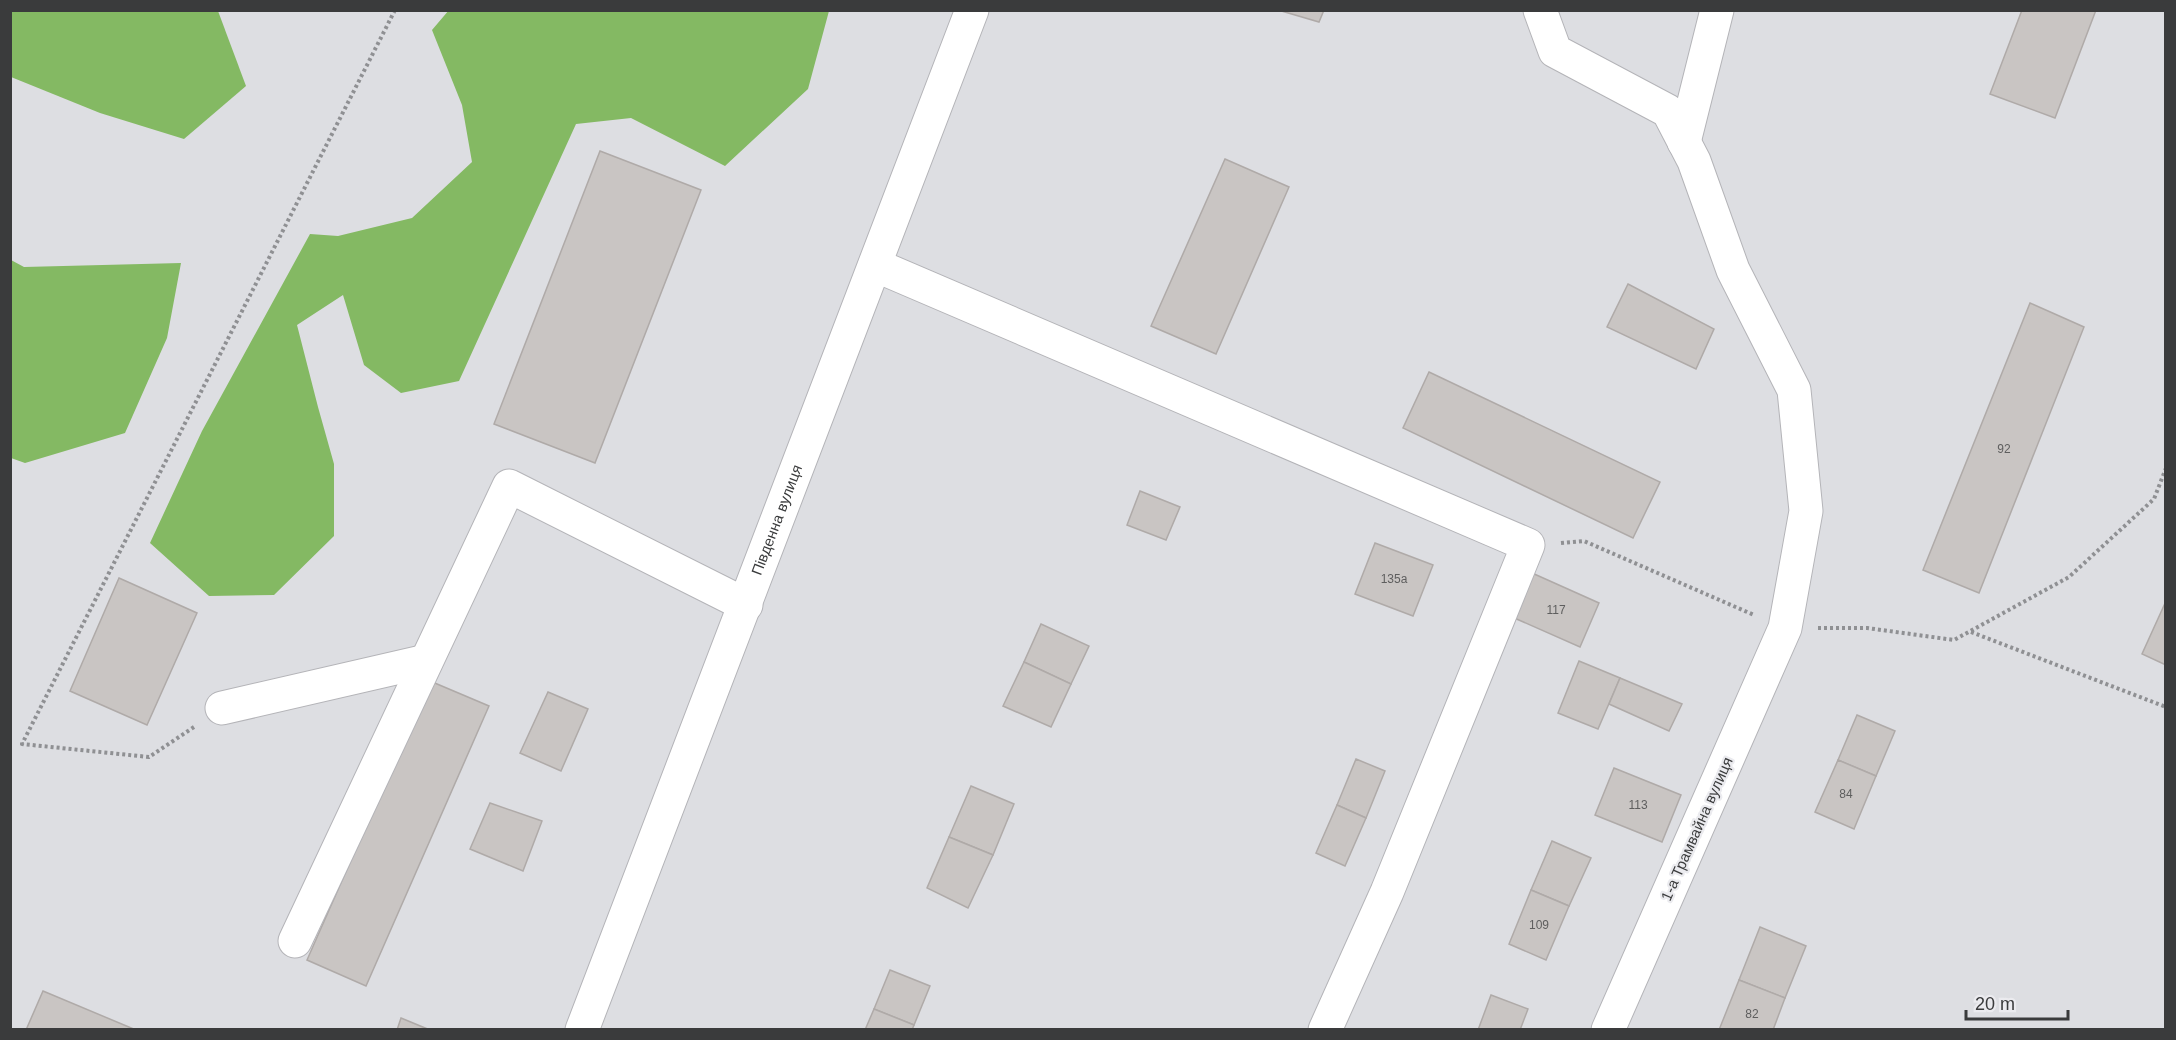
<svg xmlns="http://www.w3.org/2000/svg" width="2176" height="1040" viewBox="0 0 2176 1040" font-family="Arial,sans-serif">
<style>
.forest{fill:#84b963}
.building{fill:#c9c5c3;stroke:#afaaa8;stroke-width:1.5}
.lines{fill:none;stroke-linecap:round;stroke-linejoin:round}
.minor-casing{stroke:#b4b4b8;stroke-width:35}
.path{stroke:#8f9093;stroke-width:4;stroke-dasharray:3 3;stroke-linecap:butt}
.minor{stroke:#fff;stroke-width:33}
.labels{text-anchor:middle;stroke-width:4.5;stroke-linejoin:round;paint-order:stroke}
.number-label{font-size:12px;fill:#5e5e5e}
.street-label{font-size:15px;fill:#3a3b3c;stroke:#ebebef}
</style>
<rect width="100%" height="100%" fill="#dddee2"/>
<g class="forest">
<path d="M449,10L829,11L808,89L725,166L631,118L576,124L459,381L401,393L364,365L343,295L297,325L318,407L334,464V536L274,595L209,596L150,543L202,431L310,234L338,236L412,218L472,162L462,105L432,30Z"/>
<path d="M10,11H218L246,86L184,139L100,113L11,77Z"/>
<path d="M11,260L24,267L181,263L167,338L125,433L25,463L11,458Z"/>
</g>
<g class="building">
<path d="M1278,10H1324L1319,22Z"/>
<path d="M2022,10H2096L2055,118L1990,94Z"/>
<path d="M600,151L701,190L595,463L494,424Z"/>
<path d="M1225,159L1289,187L1216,354L1151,326Z"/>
<path d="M1628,284L1714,329L1696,369L1607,327Z"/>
<path d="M2030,303L2084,327L1979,593L1923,570Z"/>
<path d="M1429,372L1660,482L1633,538L1403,428Z"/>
<path d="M1140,491L1180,507L1166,540L1127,525Z"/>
<path d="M1375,543L1433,565L1413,616L1355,594Z"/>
<path d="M1532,573L1599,603L1580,647L1512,617Z"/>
<path d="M119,578L197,613L147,725L70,691Z"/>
<path d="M2166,601V665L2142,654Z"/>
<path d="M1041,624L1089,646L1071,684L1024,662Z"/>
<path d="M1579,661L1620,678L1598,729L1558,713Z"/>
<path d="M1024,662L1071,684L1051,727L1003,706Z"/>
<path d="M1620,678L1682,704L1669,731L1609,704Z"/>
<path d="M430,681L489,706L366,986L307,960Z"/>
<path d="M548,692L588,709L561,771L520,753Z"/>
<path d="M1857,715L1895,731L1876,776L1838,760Z"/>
<path d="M1356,759L1385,771L1366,818L1337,805Z"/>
<path d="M1838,760L1876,776L1854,829L1815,812Z"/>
<path d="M1614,768L1681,795L1662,842L1595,815Z"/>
<path d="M971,786L1014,804L993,855L949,837Z"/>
<path d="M490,803L542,821L523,871L470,849Z"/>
<path d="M1337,805L1366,818L1345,866L1316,853Z"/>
<path d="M949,837L993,855L968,908L927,888Z"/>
<path d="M1552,841L1591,858L1569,906L1531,890Z"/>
<path d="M1531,890L1569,906L1546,960L1509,944Z"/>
<path d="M1760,927L1806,946L1785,998L1739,980Z"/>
<path d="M890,970L930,986L914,1025L874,1009Z"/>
<path d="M1739,980L1785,998L1773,1030H1719Z"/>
<path d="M43,991L136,1030H26Z"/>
<path d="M1491,995L1528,1009L1520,1030H1478Z"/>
<path d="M874,1009L914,1025L912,1030H865Z"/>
<path d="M401,1018L430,1030H397Z"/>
</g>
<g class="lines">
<defs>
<g id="minor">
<path d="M1540,10L1555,51L1668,111L1694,161L1733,270L1794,390L1806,511L1785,628L1608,1030"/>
<path d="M1684,142L1717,10"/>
<path d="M875,265L1528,545L1387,892L1325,1030"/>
<path d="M222,708L426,661"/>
<path d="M295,941L509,486L746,605"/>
<path id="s1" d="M582,1030L972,10"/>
</g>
</defs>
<use href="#minor" class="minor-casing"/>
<g class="path">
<path d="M1561,543L1584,541L1754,615"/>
<path d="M1818,628H1867L1954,640L2069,577L2154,499L2166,468"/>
<path d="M1971,632L2166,707"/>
<path d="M194,727L149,757L22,744L395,10"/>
</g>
<use href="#minor" class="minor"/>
</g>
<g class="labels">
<g class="number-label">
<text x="2004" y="453">92</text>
<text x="1394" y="583">135а</text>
<text x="1556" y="614">117</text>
<text x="1846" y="798">84</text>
<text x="1638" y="809">113</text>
<text x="1539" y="929">109</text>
<text x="1752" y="1018">82</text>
</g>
<g class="street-label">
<text dy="5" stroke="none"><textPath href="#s1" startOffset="546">Південна вулиця</textPath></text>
<text transform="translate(1697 829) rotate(-66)" y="5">1-а Трамвайна вулиця</text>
</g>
</g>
<rect width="2176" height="1040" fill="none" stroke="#3a3b3c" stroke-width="24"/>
<path d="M1966 1010v9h102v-9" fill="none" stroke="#3a3b3c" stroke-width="3"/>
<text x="1975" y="1010" font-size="18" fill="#3a3b3c" stroke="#ebebef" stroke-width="4.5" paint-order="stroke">20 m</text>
</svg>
